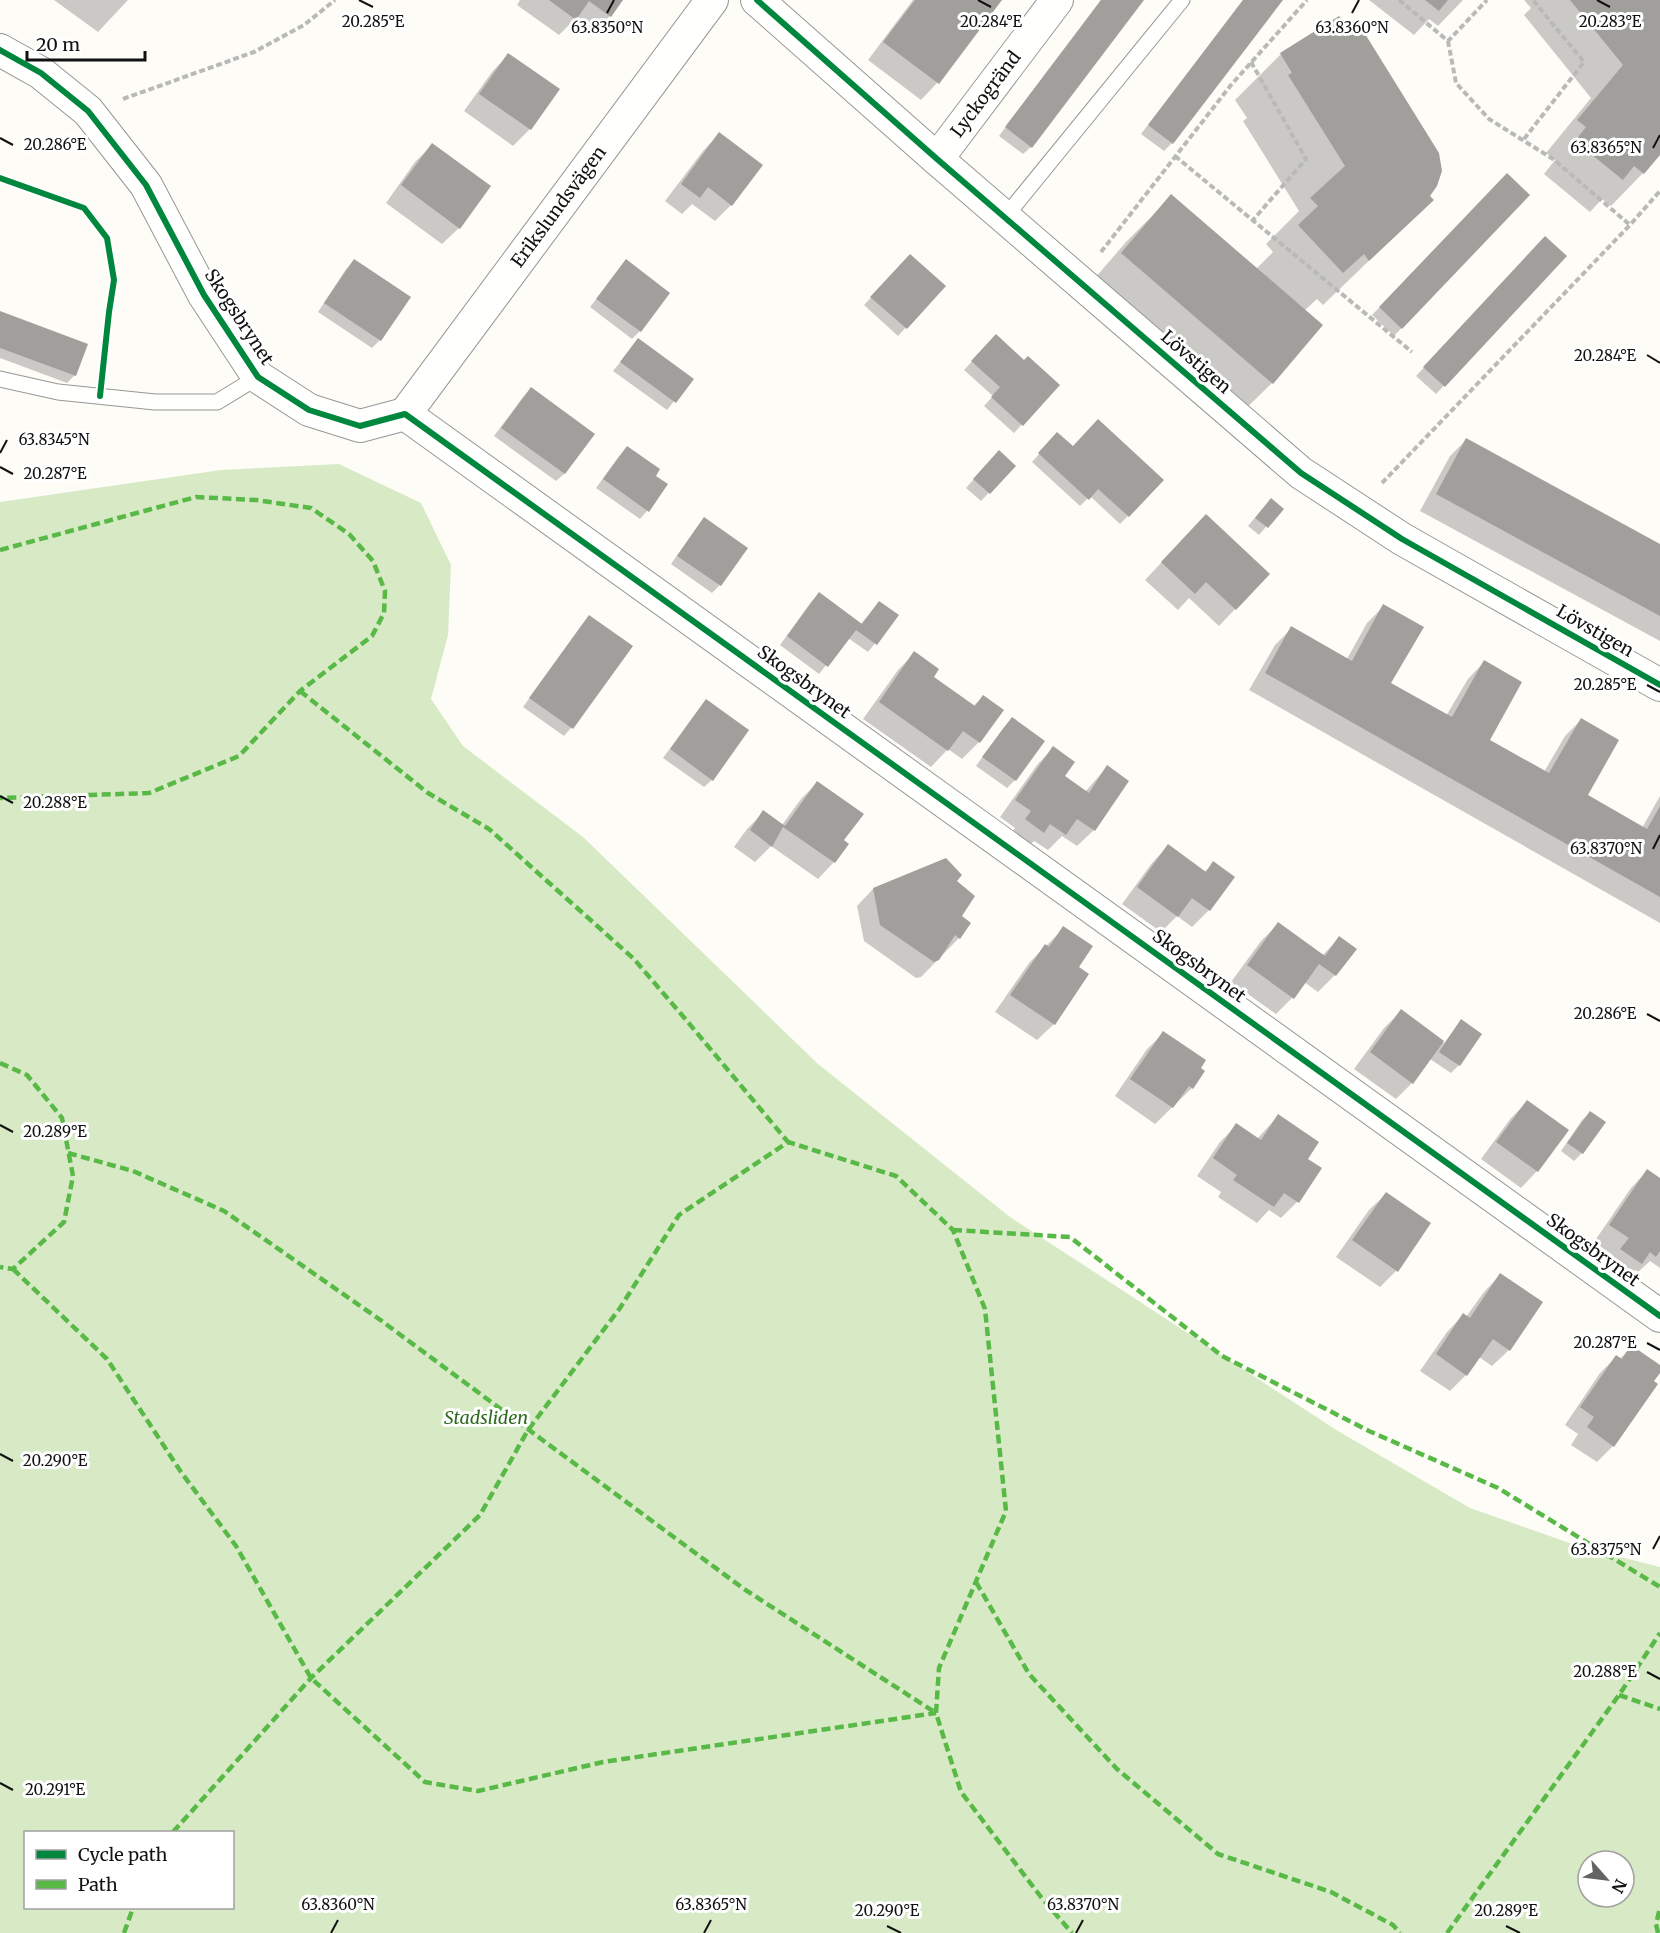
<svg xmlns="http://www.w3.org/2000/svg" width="1660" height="1933" viewBox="0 0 1660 1933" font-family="Merriweather,serif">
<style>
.forest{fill:#d8eac5;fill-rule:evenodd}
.shadow{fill:#0003}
.building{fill:#a19f9c}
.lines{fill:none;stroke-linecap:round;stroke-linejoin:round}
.lane-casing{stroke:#979795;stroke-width:17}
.street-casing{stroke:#979795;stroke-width:34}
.path{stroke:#b9b9b8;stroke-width:4;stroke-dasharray:6 3;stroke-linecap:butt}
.lane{stroke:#fffffe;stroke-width:15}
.street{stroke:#fffffe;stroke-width:32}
.quiet{stroke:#58b947;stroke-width:4.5;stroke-dasharray:9 4.5;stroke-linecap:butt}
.cycleway-casing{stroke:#fff;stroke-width:10}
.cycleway{stroke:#00873e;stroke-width:6}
.ticks{fill:none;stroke:#111;stroke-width:2}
.labels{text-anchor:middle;stroke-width:6;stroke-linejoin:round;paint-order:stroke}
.street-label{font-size:18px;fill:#111;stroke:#fff}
.park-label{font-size:18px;font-style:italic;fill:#2f6b1f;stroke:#fff}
.ticks-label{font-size:15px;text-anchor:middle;fill:#111;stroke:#fff;stroke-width:6;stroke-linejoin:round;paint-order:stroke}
</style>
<rect width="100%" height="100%" fill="#fdfcf7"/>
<path class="forest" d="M339,464L421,503L451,565L448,635L431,699L463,746L583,837L818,1064L1010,1217L1338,1431L1470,1508L1581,1547L1660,1567V1933H0V502L221,470ZM26,1832H232V1908H26ZM1588,1861H1624V1897H1588Z"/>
<g class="shadow">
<path d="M54,0H128L98,32Z"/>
<path d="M520,0H621L610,16L593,32L575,19L559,35L517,5Z"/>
<path d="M913,0H1000L937,83L921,100L868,60Z"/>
<path d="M1101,0H1142L1031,147L1023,154L999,136Z"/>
<path d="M1243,0H1281L1172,143L1164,151L1141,134Z"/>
<path d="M1369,0H1463L1438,26L1429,19L1414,35Z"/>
<path d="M1524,0H1660V153L1643,173L1611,206L1602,199L1590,212L1544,174L1555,160L1546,153L1591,98L1524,15L1531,8Z"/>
<path d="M1351,38L1432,200L1323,305L1317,299L1304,311L1272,383L1226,428L1077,299L1126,242L1172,196L1256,269L1273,252L1266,244L1299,211L1243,121L1247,118L1235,100L1281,54Z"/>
<path d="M508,55L530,129L513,146L464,111L492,72Z"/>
<path d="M719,134L731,205L715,221L692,204L682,214L665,201L703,151Z"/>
<path d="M432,145L459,228L442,244L386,203L415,162Z"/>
<path d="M1507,175L1528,195L1394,336L1372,315Z"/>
<path d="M1538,246L1565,256L1436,394L1416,376Z"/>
<path d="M354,261L409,298L380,340L372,348L318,312L346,269Z"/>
<path d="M626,261L640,331L632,339L590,307Z"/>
<path d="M902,264L944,286L898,336L864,305Z"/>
<path d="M0,313L75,375L67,383L0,358Z"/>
<path d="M638,340L692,379L667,410L613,371Z"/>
<path d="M988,344L1024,362L1058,385L1014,433L984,406L993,396L964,370Z"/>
<path d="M531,389L592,434L564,474L556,481L494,436L523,397Z"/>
<path d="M1466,440L1660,545V641L1420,511L1450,456Z"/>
<path d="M1050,442L1128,516L1120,524L1090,496L1080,506L1032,462Z"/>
<path d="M627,448L654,476L647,511L640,519L596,488L619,456Z"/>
<path d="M991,460L1014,466L981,501L966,488Z"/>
<path d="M1263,508L1281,509L1259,535L1248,526Z"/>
<path d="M705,519L746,548L720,585L712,593L671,564L697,527Z"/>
<path d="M1189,533L1268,574L1219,626L1189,598L1178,610L1145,580Z"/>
<path d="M819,594L860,625L879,602L897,616L868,652L848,638L819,674L780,645L811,602Z"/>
<path d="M1384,606L1389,684L1446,716L1468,679L1484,662L1488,740L1544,772L1565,736L1581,720L1586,796L1642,828L1660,796V923L1249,690L1275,645L1292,628L1347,659L1367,623Z"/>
<path d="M590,617L630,646L571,728L564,736L523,707L582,625Z"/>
<path d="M915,653L932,677L973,706L983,697L1002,710L979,742L962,759L948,749L931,767L863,719L898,670Z"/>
<path d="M707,701L712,780L704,787L663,758L699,709Z"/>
<path d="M1012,719L1043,741L1015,780L1007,788L976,766L1004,727Z"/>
<path d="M1053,748L1063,777L1085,792L1107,767L1094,830L1077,846L1062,836L1048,850L1034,841L1027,848L1009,836L1015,828L1000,817L1037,765Z"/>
<path d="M817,783L842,840L834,862L818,879L771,846L755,862L734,847L747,829L764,812L782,825L801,799Z"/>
<path d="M1168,846L1204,872L1214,863L1233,877L1209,910L1192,927L1177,916L1161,932L1122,904L1152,863Z"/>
<path d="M955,881L960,917L959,938L921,977L916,978L864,941L857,906L873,889Z"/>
<path d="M1278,924L1322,956L1339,938L1355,949L1335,975L1318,992L1304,982L1292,998L1276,1014L1231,982L1261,941Z"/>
<path d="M1064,928L1054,1024L1037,1040L995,1012L1029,963Z"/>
<path d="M1401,1011L1444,1043L1461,1021L1480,1034L1459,1065L1451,1073L1430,1059L1412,1083L1396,1099L1354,1069L1384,1028Z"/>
<path d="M1164,1033L1192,1088L1155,1124L1115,1096L1147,1049Z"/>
<path d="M1527,1102L1537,1171L1521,1188L1481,1159L1511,1118Z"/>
<path d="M1590,1113L1582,1153L1574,1161L1561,1151L1582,1120Z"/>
<path d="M1278,1116L1306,1159L1297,1202L1281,1218L1269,1210L1257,1223L1218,1197L1221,1192L1197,1176L1220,1142L1237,1125L1257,1139Z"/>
<path d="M1647,1171L1660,1180V1268L1650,1261L1638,1272L1635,1270L1624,1280L1605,1266L1613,1255L1594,1242L1631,1188Z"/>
<path d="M1386,1194L1396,1271L1380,1287L1336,1257L1369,1210Z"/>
<path d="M1500,1275L1509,1350L1492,1366L1479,1357L1466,1375L1450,1391L1420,1371L1447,1332L1463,1315L1466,1317L1484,1292Z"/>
<path d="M1631,1347L1660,1367V1371L1613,1446L1597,1462L1571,1445L1578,1434L1565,1425L1600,1373L1616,1357L1620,1359Z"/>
</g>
<g class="building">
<path d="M549,0H623L611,17L589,1L576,20Z"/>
<path d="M915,0H1002L939,84L883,42Z"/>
<path d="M1101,0H1144L1032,148L1005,127Z"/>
<path d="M1243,0H1283L1173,144L1148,125Z"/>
<path d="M1425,0H1448L1439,11Z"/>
<path d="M1570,0H1660V155L1644,174L1634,166L1623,180L1575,141L1586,127L1577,120L1623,65Z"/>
<path d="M1339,16L1351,35L1362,29L1439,153L1442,171L1437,186L1430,196L1434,200L1369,261L1364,254L1343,273L1298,225L1318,206L1310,198L1345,166L1288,75L1292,73L1280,53Z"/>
<path d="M508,53L560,89L531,130L479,94Z"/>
<path d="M719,132L763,165L732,206L708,187L700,198L681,184Z"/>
<path d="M432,143L491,186L460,229L401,185Z"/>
<path d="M1507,173L1530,195L1402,329L1379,307Z"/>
<path d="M1171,194L1323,325L1273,384L1121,253Z"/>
<path d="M1545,236L1567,256L1445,387L1423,367Z"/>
<path d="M910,254L946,286L907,329L870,297Z"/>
<path d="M354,259L411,297L381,341L324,303Z"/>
<path d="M626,259L670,293L641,332L596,299Z"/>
<path d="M0,311L88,344L76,376L0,348Z"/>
<path d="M996,334L1024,360L1028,356L1060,385L1023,426L991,397L1000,387L971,361Z"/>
<path d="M638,338L694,379L676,403L620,362Z"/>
<path d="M531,387L595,434L565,474L501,428Z"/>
<path d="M1098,419L1164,480L1129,517L1098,489L1089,500L1038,453L1057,432L1073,446Z"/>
<path d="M1466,438L1660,544V616L1436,494Z"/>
<path d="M627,446L660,469L656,476L668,484L649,512L603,479Z"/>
<path d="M999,450L1016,466L990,494L973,479Z"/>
<path d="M1271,498L1284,509L1268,528L1255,518Z"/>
<path d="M1206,514L1270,574L1236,610L1206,582L1195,594L1161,562Z"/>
<path d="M704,517L748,548L721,586L677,556Z"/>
<path d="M819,592L862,624L879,601L899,615L877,645L856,630L828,667L787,636Z"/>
<path d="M1383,604L1424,627L1391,683L1452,717L1484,660L1522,682L1490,740L1549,773L1581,718L1619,740L1588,795L1647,829L1660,806V897L1265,673L1291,626L1352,661Z"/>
<path d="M589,615L633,646L573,729L529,698Z"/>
<path d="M914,651L939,669L934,677L975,706L983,695L1004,710L980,743L963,731L948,751L879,702Z"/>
<path d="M706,699L749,730L713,781L670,749Z"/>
<path d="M1012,717L1045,741L1016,781L982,757Z"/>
<path d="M1053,746L1075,762L1065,776L1089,793L1107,765L1129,781L1095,831L1077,819L1066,835L1050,824L1044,833L1025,819L1031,811L1015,800Z"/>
<path d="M817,781L864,814L844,840L849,844L835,863L783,827L772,847L750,830L763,810L785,826Z"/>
<path d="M1168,844L1206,872L1213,861L1235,877L1210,911L1192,898L1178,917L1137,887Z"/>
<path d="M946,858L962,875L957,881L975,896L962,916L971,923L960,939L955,935L939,960L934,962L880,925L873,888Z"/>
<path d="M1278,922L1325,956L1339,936L1357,949L1336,976L1319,964L1294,999L1247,965Z"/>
<path d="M1063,926L1093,946L1079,967L1089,974L1055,1025L1010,995L1045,944L1049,947Z"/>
<path d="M1401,1009L1444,1041L1413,1084L1370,1052Z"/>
<path d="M1461,1019L1482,1034L1460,1066L1439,1052Z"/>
<path d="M1163,1031L1206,1060L1201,1068L1205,1071L1193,1089L1189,1086L1173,1108L1130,1079Z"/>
<path d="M1527,1100L1569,1130L1538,1172L1496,1142Z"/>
<path d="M1590,1111L1606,1122L1583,1154L1567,1143Z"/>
<path d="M1278,1114L1319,1142L1308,1159L1322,1168L1299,1203L1284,1193L1274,1207L1233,1180L1237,1175L1213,1158L1236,1123L1261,1140Z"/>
<path d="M1647,1169L1660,1178V1251L1656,1257L1650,1252L1642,1264L1620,1249L1629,1238L1609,1225Z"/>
<path d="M1386,1192L1431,1223L1398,1272L1352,1240Z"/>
<path d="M1500,1273L1543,1302L1510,1351L1493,1339L1467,1376L1436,1354L1463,1313L1470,1318Z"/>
<path d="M1631,1345L1660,1365V1373L1654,1381L1658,1384L1614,1447L1587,1427L1594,1417L1580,1407L1616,1355L1622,1359Z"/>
</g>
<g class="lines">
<defs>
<g id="lane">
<path d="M1005,217L1182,0"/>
<path d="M0,379L58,392L155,402H217L258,377"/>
</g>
<g id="street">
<path d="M757,0L937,159L1301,473L1402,539L1660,685"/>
<path d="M0,50L41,73L88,111L146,185L204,295L258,377L309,410L360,426L405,414L1660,1316"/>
<path id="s1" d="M937,159L1057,0"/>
<path id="s2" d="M405,414L712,0"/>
</g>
</defs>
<use href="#lane" class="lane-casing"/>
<use href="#street" class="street-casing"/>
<g class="path">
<path d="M1399,0L1448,41L1487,0"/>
<path d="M1448,41L1456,83L1489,119L1553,159L1630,225"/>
<path d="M1251,62L1306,159L1253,220"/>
<path d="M123,99L254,52L304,25L335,0"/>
<path d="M1524,139L1584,62L1533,0"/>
<path d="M1175,156L1412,352"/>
<path d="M1101,252L1231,85L1307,0"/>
<path d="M1382,483L1630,225L1660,191"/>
</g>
<use href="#lane" class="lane"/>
<use href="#street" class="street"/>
<g class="quiet">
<path d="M0,550L196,497L256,500L311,508L349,534L373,561L385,591L384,613L372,636L300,691L239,756L149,793L0,798"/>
<path d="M300,691L428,793L489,829L634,959L687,1021L788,1142"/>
<path d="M0,1063L27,1075L62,1118L73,1176L64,1222L13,1269L0,1267"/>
<path d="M68,1153L133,1171L224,1211L379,1319L744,1589L936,1713"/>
<path d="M953,1230L1070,1237L1222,1356L1369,1431L1498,1488L1660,1587"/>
<path d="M13,1269L107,1359L181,1472L236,1546L311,1678L425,1782L478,1791L603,1762L936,1713"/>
<path d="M976,1582L1029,1674L1117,1769L1218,1854L1331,1892L1393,1925L1400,1933"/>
<path d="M1619,1695L1660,1709"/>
<path d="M173,1832L311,1678L480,1515L528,1430L620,1308L679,1215L788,1142L896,1176L953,1230L985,1309L1006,1511L939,1668L936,1713L961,1792L1041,1897L1072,1933"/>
<path d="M124,1933L133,1908"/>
<path d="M1447,1933L1619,1695L1660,1633"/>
<path d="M1658,1933L1656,1924L1660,1908"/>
</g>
<defs>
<g id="cycleway">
<path d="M757,0L937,159L1301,473L1402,539L1660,685"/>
<path d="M0,50L41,73L88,111L146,185L204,295L258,377L309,410L360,426L405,414L1660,1316"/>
<path d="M0,178L84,208L107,238L114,280L109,312L100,396"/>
</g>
</defs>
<use href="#cycleway" class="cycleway-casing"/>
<use href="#cycleway" class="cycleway"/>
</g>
<path class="ticks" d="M359,0L373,7M978,0L991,7M1597,0L1610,7M607,13L614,0M1352,13L1359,0M0,138L13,145M1653,148L1660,135M1647,355L1660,363M0,453L7,440M0,467L13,474M1647,685L1660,692M0,796L13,803M1653,849L1660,835M1647,1014L1660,1021M0,1125L13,1132M1647,1343L1660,1350M0,1454L13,1461M1653,1549L1660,1536M1647,1672L1660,1679M0,1783L13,1790M887,1926L901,1933M1506,1926L1520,1933M331,1933L338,1920M704,1933L711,1920M1076,1933L1083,1920"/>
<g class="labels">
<g class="street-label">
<text dy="6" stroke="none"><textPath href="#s1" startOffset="81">Lyckogränd</textPath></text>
<text dy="6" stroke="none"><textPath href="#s2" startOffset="258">Erikslundsvägen</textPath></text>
<text transform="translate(239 317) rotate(57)" y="6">Skogsbrynet</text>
<text transform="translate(1196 362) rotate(41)" y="6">Lövstigen</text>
<text transform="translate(1595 631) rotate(30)" y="6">Lövstigen</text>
<text transform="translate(804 682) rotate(36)" y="6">Skogsbrynet</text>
<text transform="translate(1199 966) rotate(36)" y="6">Skogsbrynet</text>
<text transform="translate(1593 1250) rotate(36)" y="6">Skogsbrynet</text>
</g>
<g class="park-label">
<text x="486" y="1424">Stadsliden</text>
</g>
</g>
<g class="ticks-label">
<text x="991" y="27">20.284°E</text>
<text x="373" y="27">20.285°E</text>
<text x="1610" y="27">20.283°E</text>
<text x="607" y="33">63.8350°N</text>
<text x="1352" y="33">63.8360°N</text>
<text x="55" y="150">20.286°E</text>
<text x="1606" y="153">63.8365°N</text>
<text x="1605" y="361">20.284°E</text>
<text x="54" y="445">63.8345°N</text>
<text x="55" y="479">20.287°E</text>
<text x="1605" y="690">20.285°E</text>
<text x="55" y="808">20.288°E</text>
<text x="1606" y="854">63.8370°N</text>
<text x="1605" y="1019">20.286°E</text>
<text x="55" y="1137">20.289°E</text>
<text x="1605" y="1348">20.287°E</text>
<text x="55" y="1466">20.290°E</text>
<text x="1606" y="1555">63.8375°N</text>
<text x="1605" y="1677">20.288°E</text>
<text x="55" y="1795">20.291°E</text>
<text x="338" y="1910">63.8360°N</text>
<text x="711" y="1910">63.8365°N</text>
<text x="1083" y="1910">63.8370°N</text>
<text x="887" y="1916">20.290°E</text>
<text x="1506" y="1916">20.289°E</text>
</g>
<rect x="24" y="1831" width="210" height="78" fill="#ffffff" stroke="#a0a0a0" stroke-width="1.5"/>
<rect x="36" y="1850" width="30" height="9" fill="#00873e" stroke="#a0a0a0" stroke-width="1.5"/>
<text x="78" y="1861" font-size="18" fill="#111111">Cycle path</text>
<rect x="36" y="1880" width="30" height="9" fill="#58b947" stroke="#a0a0a0" stroke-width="1.5"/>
<text x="78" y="1891" font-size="18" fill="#111111">Path</text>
<g transform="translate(1606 1879) rotate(118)"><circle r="28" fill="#ffffff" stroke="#a0a0a0" stroke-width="1.5"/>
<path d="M0-4.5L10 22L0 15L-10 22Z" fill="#646362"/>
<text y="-9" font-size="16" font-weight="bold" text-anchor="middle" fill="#111111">N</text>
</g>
<path d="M27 51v9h118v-9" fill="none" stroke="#111111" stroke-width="3"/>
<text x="36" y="51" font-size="18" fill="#111111" stroke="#ffffff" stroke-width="4.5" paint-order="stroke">20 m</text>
</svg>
